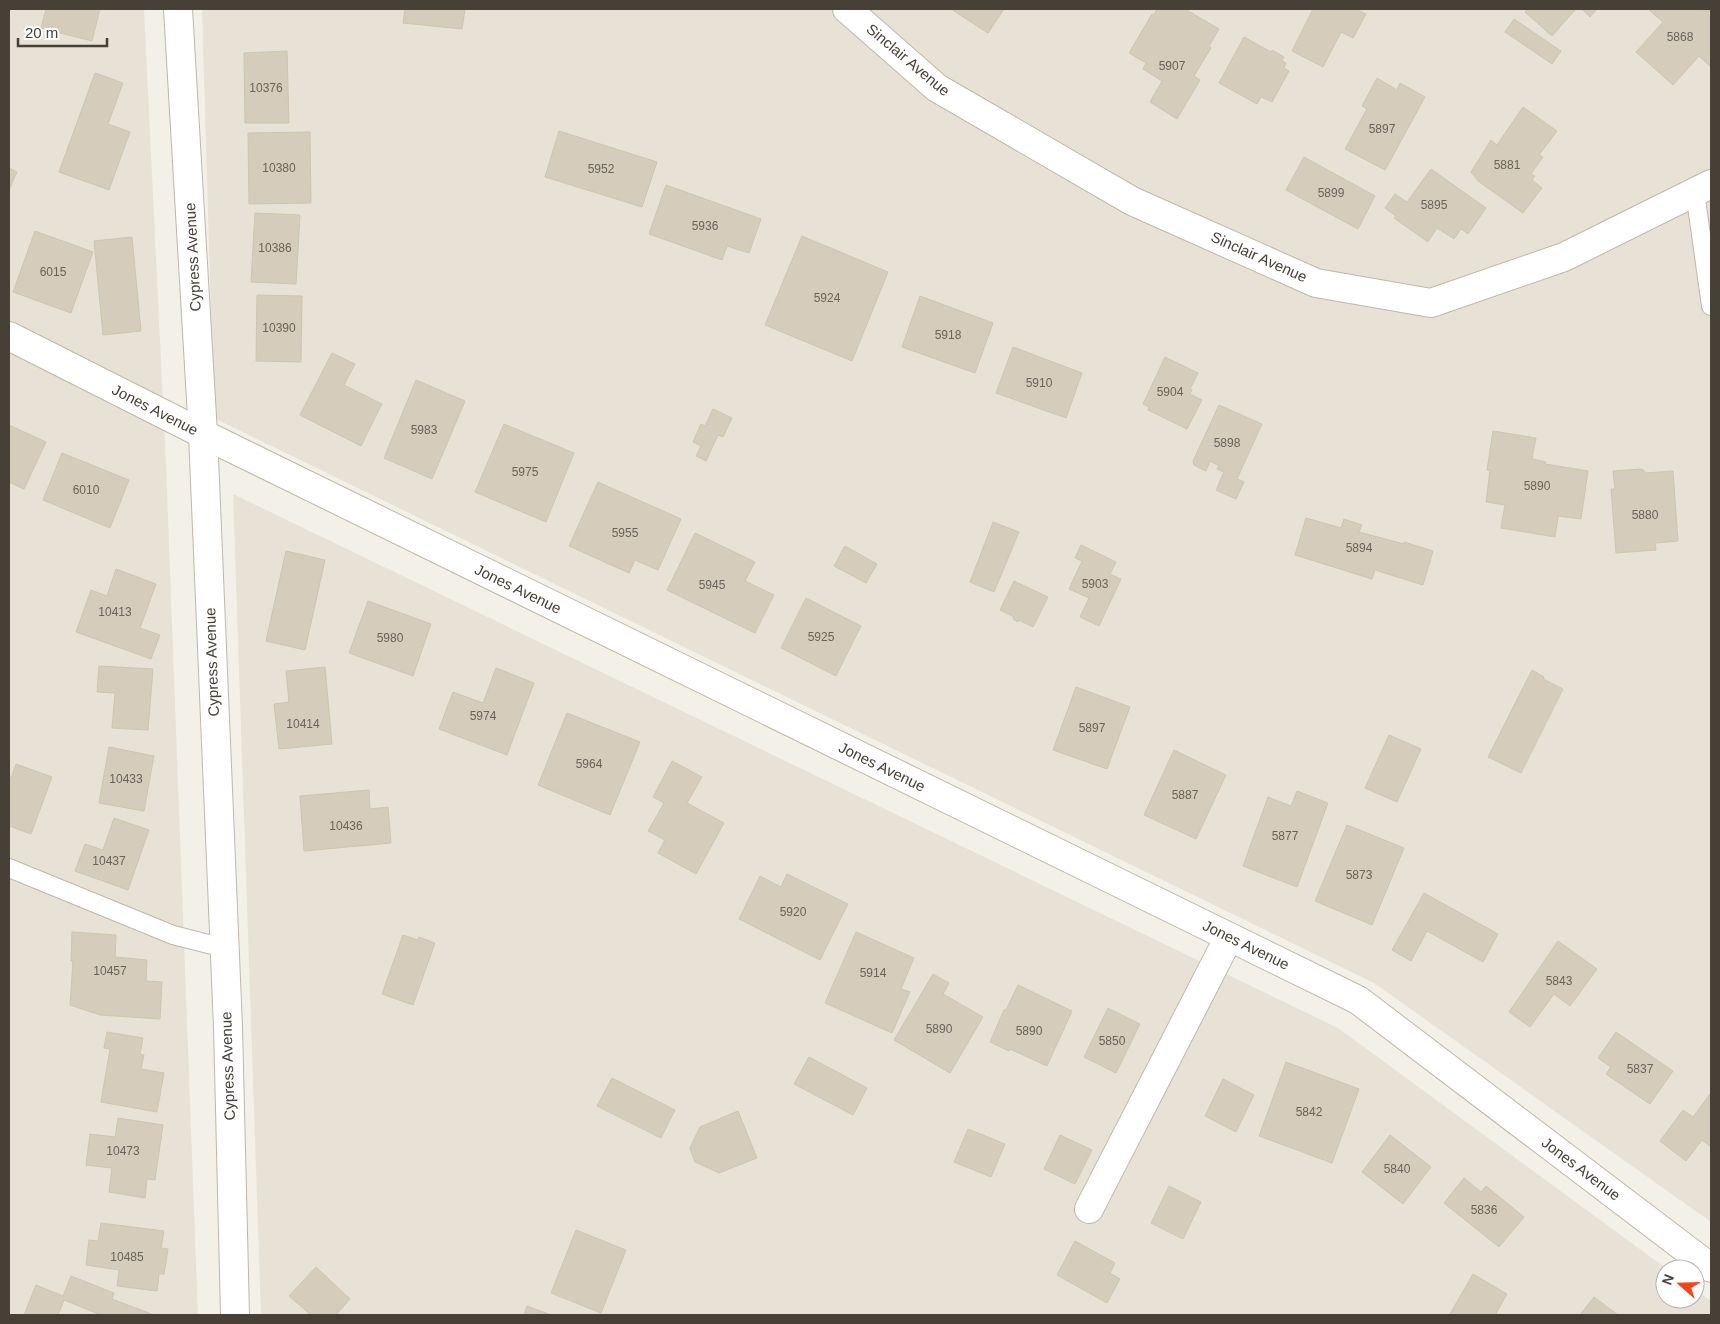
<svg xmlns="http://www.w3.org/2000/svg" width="1720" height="1324" viewBox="0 0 1720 1324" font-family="Helvetica,sans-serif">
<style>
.residential{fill:#e7e2d5}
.building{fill:#d5ccbc;stroke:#cfc4af}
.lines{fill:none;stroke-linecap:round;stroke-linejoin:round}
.service-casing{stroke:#bfb8a9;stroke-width:20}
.minor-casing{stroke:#bfb8a9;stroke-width:30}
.tertiary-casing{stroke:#bfb8a9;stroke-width:30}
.service{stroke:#fff;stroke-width:18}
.minor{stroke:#fff;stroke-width:28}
.tertiary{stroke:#fff;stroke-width:28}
.labels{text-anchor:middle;stroke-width:5;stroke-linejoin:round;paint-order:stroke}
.number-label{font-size:12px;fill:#6a6358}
.street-label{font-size:15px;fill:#464036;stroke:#fff}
</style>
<rect width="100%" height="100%" fill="#f3f0e7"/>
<g class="residential">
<path d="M9,9H144L166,464L198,1315H9Z"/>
<path d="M202,9H1711V1222L1374,983L214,418Z"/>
<path d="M233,494L1338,1028L1667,1269H1665V1299H1695V1289L1711,1301V1315H261Z"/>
</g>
<g class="building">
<path d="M46,9H100L92,41L41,28Z"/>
<path d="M405,9H465L462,29L403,23Z"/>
<path d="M951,9H1004L988,33Z"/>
<path d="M1157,9H1185L1219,29L1209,46L1211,48L1194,76L1200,80L1177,119L1150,102L1162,81L1143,69L1146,63L1129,53L1152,14L1154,15Z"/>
<path d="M1313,9H1356L1366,14L1353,38L1341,32L1323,67L1292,51Z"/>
<path d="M1528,9H1573L1575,10L1552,36L1525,12Z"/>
<path d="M1582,9H1597L1590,17Z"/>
<path d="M1648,9L1711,10L1708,14L1711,17V67L1699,56L1673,85L1636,52L1663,22Z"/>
<path d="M1514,19L1561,51L1552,64L1505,32Z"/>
<path d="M1244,37L1271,52L1272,50L1284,57L1282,61L1286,63L1284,68L1289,71L1272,102L1261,97L1257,104L1219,83Z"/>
<path d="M287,51L289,123H245L244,53Z"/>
<path d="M95,73L123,83L108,124L130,132L109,190L59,172Z"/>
<path d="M1377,78L1397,90L1400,83L1425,97L1385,170L1345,149L1367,109L1362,106Z"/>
<path d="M1523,107L1557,131L1539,155L1543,157L1531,174L1535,176L1532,180L1542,188L1523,213L1478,181L1471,172L1491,140L1497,145Z"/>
<path d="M559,131L657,162L642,207L545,177Z"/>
<path d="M310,132L311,203L249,204L248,133Z"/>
<path d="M1304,157L1375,196L1358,229L1286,190Z"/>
<path d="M9,168L17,172L9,190Z"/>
<path d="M1431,169L1486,208L1468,234L1461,229L1454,239L1437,228L1428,242L1394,218L1396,216L1385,208L1395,194L1407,202Z"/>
<path d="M666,185L761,219L749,253L727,246L722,260L649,234Z"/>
<path d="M255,213L300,215L296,284L251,282Z"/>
<path d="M35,231L93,252L71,313L13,292Z"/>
<path d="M802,236L888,272L852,361L765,325Z"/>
<path d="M132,237L141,331L103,335L94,241Z"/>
<path d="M257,295L302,296L301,362L256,361Z"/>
<path d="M920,296L993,323L975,373L902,347Z"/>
<path d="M1013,347L1082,373L1066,418L996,393Z"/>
<path d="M332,353L355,364L344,385L382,404L361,446L300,415Z"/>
<path d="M1165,357L1198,373L1190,389L1192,390L1190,394L1202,400L1187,429L1148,410L1149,407L1143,404Z"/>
<path d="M416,380L465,401L432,479L384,458Z"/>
<path d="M1219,405L1262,424L1237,479L1244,482L1236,499L1216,490L1224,472L1217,469L1219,466L1210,461L1206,471L1194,465L1193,461Z"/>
<path d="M713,409L732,418L723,437L718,435L706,461L696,456L701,446L693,442L701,424L705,426Z"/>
<path d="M504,424L574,453L546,522L475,492Z"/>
<path d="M9,425L46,442L24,489L9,482Z"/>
<path d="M1493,431L1536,438L1532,459L1546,462L1545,464L1588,471L1581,519L1558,516L1555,537L1501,528L1505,505L1486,502L1490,471L1487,470Z"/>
<path d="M62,453L129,480L110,528L43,500Z"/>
<path d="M1642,469L1646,473L1673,471L1678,541L1655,543L1656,550L1616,553L1611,489H1615L1613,471Z"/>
<path d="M598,482L681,519L658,570L635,560L629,573L569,546Z"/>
<path d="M1306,518L1341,528L1344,519L1362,525L1359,532L1404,544V542L1433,551L1423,585L1375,570L1372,579L1295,555Z"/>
<path d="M993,522L1019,532L994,592L970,582Z"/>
<path d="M695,533L755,562L745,581L774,595L755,633L667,590Z"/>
<path d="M1081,545L1116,562L1110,574L1121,579L1099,626L1080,617L1089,598L1069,589L1082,561L1075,558Z"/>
<path d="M845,546L877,564L866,583L834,566Z"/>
<path d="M286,551L325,560L305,650L266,641Z"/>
<path d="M116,569L156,584L140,628L160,635L151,659L76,632L91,590L107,596Z"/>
<path d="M1014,581L1048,597L1033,627L1019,620L1018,622L1013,619L1014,617L1000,610Z"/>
<path d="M806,598L861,626L836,676L781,648Z"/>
<path d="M368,601L431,624L413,676L349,653Z"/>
<path d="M99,666L153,669L148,730L112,728L115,693L97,692Z"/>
<path d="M325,667L332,744L279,749L274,704L289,702L286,671Z"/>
<path d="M496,668L534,683L507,755L439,729L453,692L483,703Z"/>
<path d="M1532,670L1544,677L1543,679L1563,689L1521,773L1488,757Z"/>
<path d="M1076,687L1130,707L1107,769L1053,750Z"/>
<path d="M567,713L640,742L610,815L538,785Z"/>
<path d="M1389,735L1421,749L1397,802L1365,788Z"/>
<path d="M109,747L154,756L144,811L99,803Z"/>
<path d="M1174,750L1226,775L1196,839L1144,815Z"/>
<path d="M672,761L702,777L687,803L724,823L696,874L658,853L665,840L648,831L664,803L653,797Z"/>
<path d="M16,764L52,777L31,834L9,826V778H11Z"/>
<path d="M369,790L370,809L388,807L391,843L304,851L300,796Z"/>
<path d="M1297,791L1328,803L1297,887L1243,866L1268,797L1291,806Z"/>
<path d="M114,818L149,830L128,890L75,871L85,844L103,850Z"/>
<path d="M1347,825L1404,848L1372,925L1315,901Z"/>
<path d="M787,874L848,904L820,960L739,919L760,876L781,887Z"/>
<path d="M1424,893L1498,934L1483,962L1427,931L1411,961L1392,950Z"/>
<path d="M72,932L116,935L115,957L147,960L146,981L162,982L160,1019L100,1015L70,1005L73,961H71Z"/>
<path d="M856,932L914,958L901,989L910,992L892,1033L825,1003Z"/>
<path d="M403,935L418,940L419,937L435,943L413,1005L382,994Z"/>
<path d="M1558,941L1597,969L1570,1006L1554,994L1530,1027L1509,1012Z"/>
<path d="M933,974L949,983L943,994L983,1017L950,1073L894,1040Z"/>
<path d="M1018,985L1072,1011L1047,1066L1010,1049L1009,1051L990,1042L1004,1010H1006Z"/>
<path d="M1108,1008L1140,1024L1116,1073L1084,1057Z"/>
<path d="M107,1032L143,1038L140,1054L144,1055L141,1069L164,1073L157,1112L101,1102L110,1049L104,1048Z"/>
<path d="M1616,1032L1673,1071L1650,1104L1606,1074L1611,1067L1598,1058Z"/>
<path d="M809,1057L867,1088L853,1115L794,1084Z"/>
<path d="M1286,1062L1359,1089L1332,1163L1259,1136Z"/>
<path d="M612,1078L675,1110L661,1138L597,1106Z"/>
<path d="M1223,1079L1254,1095L1236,1132L1205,1116Z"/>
<path d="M1710,1094L1711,1147L1702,1140L1686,1161L1660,1141L1683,1110L1693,1117Z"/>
<path d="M738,1111L757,1158L719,1173L695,1162L690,1148L700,1127Z"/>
<path d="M118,1118L163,1125L155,1180L147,1179L145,1198L109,1192L112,1168L86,1165L90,1134L115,1137Z"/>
<path d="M968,1129L1005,1144L991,1177L954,1162Z"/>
<path d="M1060,1135L1092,1150L1075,1184L1044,1169Z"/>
<path d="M1390,1135L1431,1167L1403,1204L1362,1172Z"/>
<path d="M1464,1178L1481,1192L1486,1186L1524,1217L1499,1247L1444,1203Z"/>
<path d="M1169,1186L1201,1202L1183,1239L1151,1223Z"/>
<path d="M101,1223L164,1231L161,1248L168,1249L164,1274H159L157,1291L117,1286L119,1270L86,1265L89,1240L98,1241Z"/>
<path d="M576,1230L626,1250L601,1313L551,1293Z"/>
<path d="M1075,1241L1115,1263L1110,1273L1120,1279L1107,1303L1057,1275Z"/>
<path d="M316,1267L350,1299L336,1315H311L289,1296Z"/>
<path d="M1473,1274L1507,1294L1495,1315H1453L1450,1314Z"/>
<path d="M71,1276L114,1293L112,1299L154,1315H101L64,1300L58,1315H24L36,1285L63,1296Z"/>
<path d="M1594,1297L1618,1315H1580Z"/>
<path d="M527,1306L551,1315H524Z"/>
</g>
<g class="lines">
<defs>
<g id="service">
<path d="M1695,192L1711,306"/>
<path d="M9,868L173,935L224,948"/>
</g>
<g id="minor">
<path d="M847,9L937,88L1132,201L1316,283L1431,303L1564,257L1711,184"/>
<path d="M9,336L203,434L1358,1000L1711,1268"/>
<path d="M1089,1209L1229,937"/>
</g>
<path id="tertiary" d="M178,9L203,434L228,1027L235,1315"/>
</defs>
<use href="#service" class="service-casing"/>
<use href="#minor" class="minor-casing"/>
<use href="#tertiary" class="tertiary-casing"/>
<use href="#service" class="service"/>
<use href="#minor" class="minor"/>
<use href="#tertiary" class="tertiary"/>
</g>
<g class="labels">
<g class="number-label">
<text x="1680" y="41">5868</text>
<text x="1172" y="70">5907</text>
<text x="266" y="92">10376</text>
<text x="1382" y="133">5897</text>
<text x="1507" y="169">5881</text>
<text x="279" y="172">10380</text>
<text x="601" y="173">5952</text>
<text x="1331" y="197">5899</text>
<text x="1434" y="209">5895</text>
<text x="705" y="230">5936</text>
<text x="275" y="252">10386</text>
<text x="53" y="276">6015</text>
<text x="827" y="302">5924</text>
<text x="279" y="332">10390</text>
<text x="948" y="339">5918</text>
<text x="1039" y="387">5910</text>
<text x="1170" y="396">5904</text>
<text x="424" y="434">5983</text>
<text x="1227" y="447">5898</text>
<text x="525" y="476">5975</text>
<text x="1537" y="490">5890</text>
<text x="86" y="494">6010</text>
<text x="1645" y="519">5880</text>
<text x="625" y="537">5955</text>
<text x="1359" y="552">5894</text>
<text x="1095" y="588">5903</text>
<text x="712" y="589">5945</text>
<text x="115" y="616">10413</text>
<text x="821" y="641">5925</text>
<text x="390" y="642">5980</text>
<text x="483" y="720">5974</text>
<text x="303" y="728">10414</text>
<text x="1092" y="732">5897</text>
<text x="589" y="768">5964</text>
<text x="126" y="783">10433</text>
<text x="1185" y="799">5887</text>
<text x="346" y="830">10436</text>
<text x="1285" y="840">5877</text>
<text x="109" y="865">10437</text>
<text x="1359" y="879">5873</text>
<text x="793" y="916">5920</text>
<text x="110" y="975">10457</text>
<text x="873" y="977">5914</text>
<text x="1559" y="985">5843</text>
<text x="939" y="1033">5890</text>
<text x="1029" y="1035">5890</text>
<text x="1112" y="1045">5850</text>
<text x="1640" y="1073">5837</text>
<text x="1309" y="1116">5842</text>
<text x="123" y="1155">10473</text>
<text x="1397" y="1173">5840</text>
<text x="1484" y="1214">5836</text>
<text x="127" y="1261">10485</text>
</g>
<g class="street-label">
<text transform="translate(908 60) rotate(40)" y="5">Sinclair Avenue</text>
<text transform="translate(193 257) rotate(-93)" y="5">Cypress Avenue</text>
<text transform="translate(1259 257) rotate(24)" y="5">Sinclair Avenue</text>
<text transform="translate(155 410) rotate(27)" y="5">Jones Avenue</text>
<text transform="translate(518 589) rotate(26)" y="5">Jones Avenue</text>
<text transform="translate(212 662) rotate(-92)" y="5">Cypress Avenue</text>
<text transform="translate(882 767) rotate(26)" y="5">Jones Avenue</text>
<text transform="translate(1246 945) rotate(26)" y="5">Jones Avenue</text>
<text transform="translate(228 1066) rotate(-92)" y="5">Cypress Avenue</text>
<text transform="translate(1581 1169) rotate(37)" y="5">Jones Avenue</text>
</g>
</g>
<rect width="1720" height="1324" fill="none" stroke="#464036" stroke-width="20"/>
<g transform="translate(1680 1284) rotate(290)"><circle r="24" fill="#ffffff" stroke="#b5b3af"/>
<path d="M0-4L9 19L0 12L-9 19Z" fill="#f84318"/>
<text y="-8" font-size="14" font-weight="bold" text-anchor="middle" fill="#464036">N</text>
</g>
<path d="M18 38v8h89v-8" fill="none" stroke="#464036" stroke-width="2.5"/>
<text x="25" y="38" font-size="15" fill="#464036" stroke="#ffffff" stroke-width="4" paint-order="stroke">20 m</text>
</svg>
